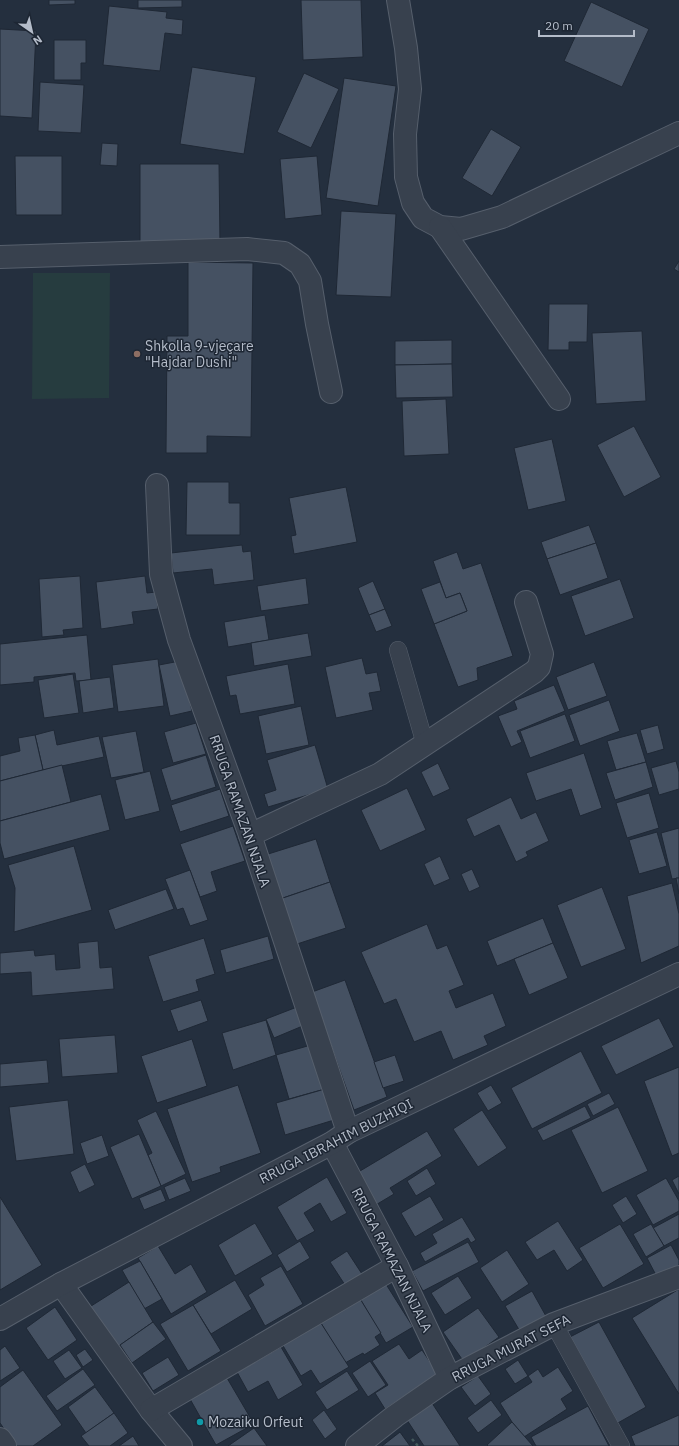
<svg xmlns="http://www.w3.org/2000/svg" width="679" height="1446" viewBox="0 0 679 1446" font-family="'IBM Plex Sans',sans-serif">
<style>
.pitch{fill:#263c3f}
.building{fill:#455162;stroke:#1f2835}
.lines{fill:none;stroke-linecap:round;stroke-linejoin:round}
.lane-casing{stroke:#565f6c;stroke-width:18}
.street-casing{stroke:#565f6c;stroke-width:24}
.path{stroke:#44595c;stroke-width:2.5;stroke-dasharray:3 3;stroke-linecap:butt}
.lane{stroke:#38414e;stroke-width:17}
.street{stroke:#38414e;stroke-width:22}
.education-dot{fill:#8d6e63;stroke:#1d2633;stroke-width:1.5}
.culture-dot{fill:#0f9aa8;stroke:#1d2633;stroke-width:1.5}
.labels{text-anchor:middle;stroke-width:3;stroke-linejoin:round;paint-order:stroke}
.poi-label{font-size:14px;fill:#b4bcc9;stroke:#1d2633;text-anchor:start}
.street-label{font-size:14px;fill:#b4bcc9;stroke:#1d2633}
</style>
<rect width="100%" height="100%" fill="#242f3e"/>
<path class="pitch" d="M33,273H110L109,398L32,399Z"/>
<g class="building">
<path d="M49,0H75V4L49,5Z"/>
<path d="M138,0H182V7L138,8Z"/>
<path d="M301,0H361L363,57L303,60Z"/>
<path d="M591,2L649,29L622,87L564,61Z"/>
<path d="M109,6L167,12L166,18L183,20L182,35L165,33L160,71L103,65Z"/>
<path d="M0,29L36,31L32,118L0,116Z"/>
<path d="M54,40H86V63H81V80H54Z"/>
<path d="M192,67L256,77L244,154L180,144Z"/>
<path d="M304,73L339,89L311,148L277,132Z"/>
<path d="M344,78L396,86L378,206L326,198Z"/>
<path d="M40,82L84,85L81,133L38,131Z"/>
<path d="M491,129L521,147L492,196L462,178Z"/>
<path d="M102,143L118,144L117,166L100,165Z"/>
<path d="M15,156H62V215H16Z"/>
<path d="M317,156L322,215L285,219L280,159Z"/>
<path d="M140,164H219L220,244L140,245Z"/>
<path d="M341,211L396,214L391,297L336,295Z"/>
<path d="M679,261V272L674,269Z"/>
<path d="M188,262L253,263L251,437L207,436V453H166L167,336H188Z"/>
<path d="M549,304H588L587,342H569V350H548Z"/>
<path d="M642,331L646,401L596,404L592,333Z"/>
<path d="M452,340V364L395,365V341Z"/>
<path d="M452,364L453,397L396,398L395,365Z"/>
<path d="M446,399L449,454L404,456L402,401Z"/>
<path d="M634,426L661,477L624,497L597,445Z"/>
<path d="M552,439L566,501L528,510L514,448Z"/>
<path d="M187,482H229V503H240V535H186Z"/>
<path d="M346,487L357,542L294,554L291,536L296,535L289,498Z"/>
<path d="M589,525L596,543L547,559L541,542Z"/>
<path d="M596,543L608,578L560,595L547,559Z"/>
<path d="M242,545L243,552L251,551L254,580L214,585L212,569L173,573L171,553Z"/>
<path d="M457,552L463,569L481,563L513,656L477,668L478,680L458,687L434,624L467,611L460,593L446,598L433,561Z"/>
<path d="M80,576L83,628L63,630L64,635L42,637L39,579Z"/>
<path d="M145,576L147,593L156,592L158,609L132,612L134,624L101,629L96,582Z"/>
<path d="M306,578L309,604L261,611L257,586Z"/>
<path d="M620,579L634,618L585,636L571,596Z"/>
<path d="M373,581L385,609L369,615L358,588Z"/>
<path d="M440,582L446,598L460,593L467,611L434,624L421,589Z"/>
<path d="M385,609L392,626L376,632L369,615Z"/>
<path d="M265,615L269,640L228,647L224,622Z"/>
<path d="M308,633L312,656L254,666L251,643Z"/>
<path d="M87,635L91,680L76,681L75,673L34,677V682L0,685V644Z"/>
<path d="M362,658L366,674L377,672L381,691L369,693L373,710L336,718L325,667Z"/>
<path d="M158,659L164,706L118,712L112,665Z"/>
<path d="M180,661L192,711L170,716L159,665Z"/>
<path d="M594,662L607,696L568,710L556,677Z"/>
<path d="M288,664L295,704L240,714L236,695L230,696L226,676Z"/>
<path d="M73,674L79,713L44,718L38,680Z"/>
<path d="M110,677L114,708L83,713L79,681Z"/>
<path d="M554,685L565,711L517,731L522,742L511,747L498,716L517,709L514,701Z"/>
<path d="M609,700L620,731L580,746L569,715Z"/>
<path d="M301,706L309,745L266,754L258,716Z"/>
<path d="M565,714L575,741L530,758L520,731Z"/>
<path d="M196,723L206,754L173,763L164,732Z"/>
<path d="M658,725L664,749L647,754L640,730Z"/>
<path d="M54,730L57,745L99,736L104,757L43,770L35,735Z"/>
<path d="M136,731L144,772L111,778L102,737Z"/>
<path d="M637,733L646,762L616,770L607,741Z"/>
<path d="M35,735L43,770L0,781V756L20,751L18,738Z"/>
<path d="M315,745L328,789L268,807L264,794L276,790L267,760Z"/>
<path d="M584,753L602,808L580,816L571,789L536,801L526,773Z"/>
<path d="M206,755L216,787L171,801L161,769Z"/>
<path d="M676,761L679,772V789L659,795L651,768Z"/>
<path d="M646,762L653,787L615,800L606,773Z"/>
<path d="M438,763L450,789L433,797L421,772Z"/>
<path d="M62,765L71,802L0,821V781Z"/>
<path d="M150,771L160,811L125,820L115,780Z"/>
<path d="M407,788L426,830L380,851L361,810Z"/>
<path d="M220,789L229,816L180,832L171,805Z"/>
<path d="M649,793L659,828L627,838L616,803Z"/>
<path d="M101,794L110,830L4,859L0,843V821Z"/>
<path d="M511,797L521,819L536,812L549,841L526,852L528,856L516,862L499,825L474,837L466,819Z"/>
<path d="M233,826L245,861L211,872L217,891L200,897L180,844Z"/>
<path d="M679,828V878L672,879L661,833Z"/>
<path d="M657,832L667,866L639,874L629,840Z"/>
<path d="M316,839L330,882L280,899L265,855Z"/>
<path d="M74,846L92,910L14,932L15,888L8,865Z"/>
<path d="M440,856L450,879L434,886L424,864Z"/>
<path d="M472,869L480,887L469,892L461,874Z"/>
<path d="M190,870L208,920L190,926L183,908L177,910L165,879Z"/>
<path d="M676,878H679V894Z"/>
<path d="M330,882L346,928L294,945L280,899Z"/>
<path d="M672,883L679,914V946L641,963L627,896Z"/>
<path d="M602,887L626,949L581,967L557,905Z"/>
<path d="M166,889L174,909L115,930L108,910Z"/>
<path d="M543,918L553,943L497,966L487,941Z"/>
<path d="M427,924L437,949L447,945L464,985L449,991L456,1008L493,993L506,1026L484,1036L488,1045L453,1060L441,1031L414,1042L396,999L384,1004L361,952Z"/>
<path d="M268,936L274,959L226,973L220,950Z"/>
<path d="M204,938L215,974L196,980L199,991L163,1002L148,956Z"/>
<path d="M98,941L100,968L112,967L114,989L32,996L31,972L0,974V953L34,950L35,956L55,954L56,970L80,968L78,943Z"/>
<path d="M553,943L568,978L529,995L514,959Z"/>
<path d="M345,980L387,1097L354,1110L312,992Z"/>
<path d="M201,1000L208,1021L178,1032L170,1010Z"/>
<path d="M297,1007L305,1025L274,1038L266,1019Z"/>
<path d="M659,1018L674,1047L616,1075L601,1046Z"/>
<path d="M266,1020L276,1055L233,1070L222,1033Z"/>
<path d="M115,1035L118,1073L62,1077L59,1039Z"/>
<path d="M192,1039L207,1086L157,1103L141,1056Z"/>
<path d="M311,1045L325,1089L289,1099L276,1055Z"/>
<path d="M581,1051L602,1093L532,1129L511,1088Z"/>
<path d="M395,1055L404,1081L383,1088L374,1062Z"/>
<path d="M47,1060L49,1083L0,1087V1064Z"/>
<path d="M679,1067V1153L672,1156L644,1081Z"/>
<path d="M238,1085L261,1153L220,1167L221,1172L192,1182L167,1109Z"/>
<path d="M491,1085L502,1103L488,1111L477,1093Z"/>
<path d="M325,1089L334,1120L285,1135L276,1103Z"/>
<path d="M609,1093L615,1104L593,1116L587,1104Z"/>
<path d="M68,1100L74,1154L16,1161L9,1107Z"/>
<path d="M585,1106L591,1118L543,1141L537,1130Z"/>
<path d="M618,1107L648,1171L602,1193L571,1130Z"/>
<path d="M482,1110L507,1148L478,1167L453,1129Z"/>
<path d="M156,1111L186,1174L161,1186L148,1155L152,1153L137,1120Z"/>
<path d="M427,1131L442,1156L390,1188L394,1194L374,1206L355,1174Z"/>
<path d="M139,1134L161,1186L132,1199L110,1147Z"/>
<path d="M102,1135L109,1156L87,1164L80,1143Z"/>
<path d="M85,1164L95,1185L79,1193L70,1172Z"/>
<path d="M427,1168L436,1184L416,1196L407,1181Z"/>
<path d="M679,1176V1194L672,1180Z"/>
<path d="M327,1177L347,1213L331,1222L320,1203L304,1213L315,1231L297,1241L277,1207Z"/>
<path d="M185,1178L191,1191L169,1200L164,1187Z"/>
<path d="M666,1178L679,1201V1211L653,1225L636,1195Z"/>
<path d="M161,1189L166,1201L144,1210L139,1198Z"/>
<path d="M430,1196L444,1220L415,1237L401,1213Z"/>
<path d="M626,1196L637,1214L623,1223L612,1205Z"/>
<path d="M0,1197L42,1265L0,1290Z"/>
<path d="M679,1214V1238L664,1246L653,1228Z"/>
<path d="M462,1217L476,1240L471,1243L468,1238L425,1262L420,1253L437,1243L432,1234Z"/>
<path d="M558,1221L583,1260L567,1271L554,1250L537,1260L525,1242Z"/>
<path d="M255,1223L273,1254L235,1276L218,1245Z"/>
<path d="M620,1224L644,1264L603,1288L579,1248Z"/>
<path d="M651,1224L664,1246L646,1257L633,1234Z"/>
<path d="M300,1241L310,1258L287,1272L277,1255Z"/>
<path d="M468,1242L479,1262L423,1291L412,1271Z"/>
<path d="M671,1245L679,1260V1265L657,1277L647,1258Z"/>
<path d="M158,1246L175,1274L191,1264L207,1292L171,1314L138,1258Z"/>
<path d="M507,1250L529,1284L502,1302L480,1268Z"/>
<path d="M347,1251L362,1274L345,1285L330,1262Z"/>
<path d="M140,1261L162,1299L144,1309L122,1270Z"/>
<path d="M281,1266L303,1304L265,1326L248,1295L264,1285L260,1278Z"/>
<path d="M458,1276L472,1298L445,1315L431,1293Z"/>
<path d="M235,1280L252,1309L211,1334L193,1305Z"/>
<path d="M384,1281L413,1327L386,1343L359,1297Z"/>
<path d="M129,1282L153,1322L116,1348L88,1308Z"/>
<path d="M679,1289V1394L632,1318Z"/>
<path d="M532,1291L547,1318L521,1333L505,1306Z"/>
<path d="M359,1297L381,1333L375,1337L380,1345L364,1355L363,1353L345,1363L319,1320Z"/>
<path d="M193,1305L221,1351L188,1371L160,1324Z"/>
<path d="M55,1307L77,1340L48,1360L26,1328Z"/>
<path d="M478,1308L499,1337L464,1362L443,1332Z"/>
<path d="M319,1320L349,1367L320,1384L311,1370L301,1376L282,1344Z"/>
<path d="M153,1322L166,1339L132,1363L120,1345Z"/>
<path d="M599,1322L646,1407L616,1424L568,1338Z"/>
<path d="M399,1344L409,1359L422,1350L438,1374L385,1409L375,1393L388,1385L372,1361Z"/>
<path d="M5,1346L20,1368L0,1381V1350Z"/>
<path d="M281,1347L303,1385L278,1400L268,1381L248,1392L237,1372Z"/>
<path d="M85,1349L93,1360L83,1367L76,1355Z"/>
<path d="M69,1350L82,1368L65,1379L53,1361Z"/>
<path d="M168,1357L179,1375L153,1391L142,1373Z"/>
<path d="M518,1360L528,1376L515,1384L505,1369Z"/>
<path d="M370,1361L386,1385L368,1397L352,1373Z"/>
<path d="M558,1367L573,1391L561,1399L567,1409L524,1437L512,1422L500,1403L532,1382L528,1376L538,1369L543,1377Z"/>
<path d="M83,1369L95,1385L57,1411L46,1396Z"/>
<path d="M23,1370L62,1425L33,1446H16L0,1423V1387Z"/>
<path d="M347,1371L359,1390L327,1410L315,1392Z"/>
<path d="M478,1376L491,1394L475,1406L461,1387Z"/>
<path d="M227,1378L254,1424L216,1445L190,1399Z"/>
<path d="M95,1387L114,1413L86,1433L68,1407Z"/>
<path d="M491,1400L502,1415L478,1433L467,1418Z"/>
<path d="M432,1403L460,1446H424L407,1420Z"/>
<path d="M588,1406L609,1446H536L531,1437Z"/>
<path d="M324,1410L337,1429L325,1439L312,1420Z"/>
<path d="M114,1413L128,1433L110,1446H89L81,1436Z"/>
<path d="M679,1415V1446H635L631,1436Z"/>
<path d="M512,1422L533,1446H488L487,1445Z"/>
<path d="M254,1428L267,1446H228Z"/>
<path d="M400,1432L410,1446H382Z"/>
<path d="M133,1436L139,1446H119Z"/>
</g>
<g class="lines">
<defs>
<g id="lane">
<path d="M398,650L425,744"/>
<path d="M554,1324L621,1446"/>
</g>
<g id="street">
<path d="M398,0L406,48L410,89L405,134L406,177L413,203L423,218L440,227L461,229L502,217L679,133"/>
<path d="M440,227L559,399"/>
<path d="M0,257L247,249L284,253L300,264L310,281L317,324L331,392"/>
<path d="M157,485L161,574L179,640L250,835L348,1132"/>
<path d="M250,835L380,774L534,672L539,667L542,654L526,602"/>
<path d="M332,1143L397,1266L450,1378"/>
<path d="M61,1284L151,1410L181,1446"/>
<path d="M0,1319L61,1284L332,1143L348,1132L679,974"/>
<path d="M151,1410L397,1266"/>
<path d="M0,1439L5,1446"/>
<path d="M357,1446L395,1416L450,1378L554,1324L679,1277"/>
</g>
</defs>
<use href="#lane" class="lane-casing"/>
<use href="#street" class="street-casing"/>
<path class="path" d="M412,1439L418,1446"/>
<use href="#lane" class="lane"/>
<use href="#street" class="street"/>
</g>
<circle class="education-dot" cx="137" cy="354" r="4"/>
<circle class="culture-dot" cx="200" cy="1422" r="4"/>
<g class="labels">
<g class="poi-label">
<text x="145" y="351">Shkolla 9-vjeçare<tspan x="145" dy="16">"Hajdar Dushi"</tspan></text>
<text x="208" y="1427">Mozaiku Orfeut</text>
</g>
<g class="street-label">
<text transform="translate(240 811) rotate(71)" y="5">RRUGA RAMAZAN NJALA</text>
<text transform="translate(336 1141) rotate(-27)" y="5">RRUGA IBRAHIM BUZHIQI</text>
<text transform="translate(392 1260) rotate(63)" y="5">RRUGA RAMAZAN NJALA</text>
<text transform="translate(511 1348) rotate(-27)" y="5">RRUGA MURAT SEFA</text>
</g>
</g>
<g transform="translate(32 32) rotate(146)" stroke="#1d2633" stroke-width="3" paint-order="stroke">
<path d="M0-3L7 15L0 10L-7 15Z" fill="#b4bcc9"/>
<text y="-6" font-size="11" font-weight="bold" text-anchor="middle" fill="#b4bcc9">N</text>
</g>
<path d="M539 30v6h95v-6" fill="none" stroke="#b4bcc9" stroke-width="2"/>
<text x="545" y="30" font-size="12" fill="#b4bcc9" stroke="#1d2633" stroke-width="3" paint-order="stroke">20 m</text>
</svg>
